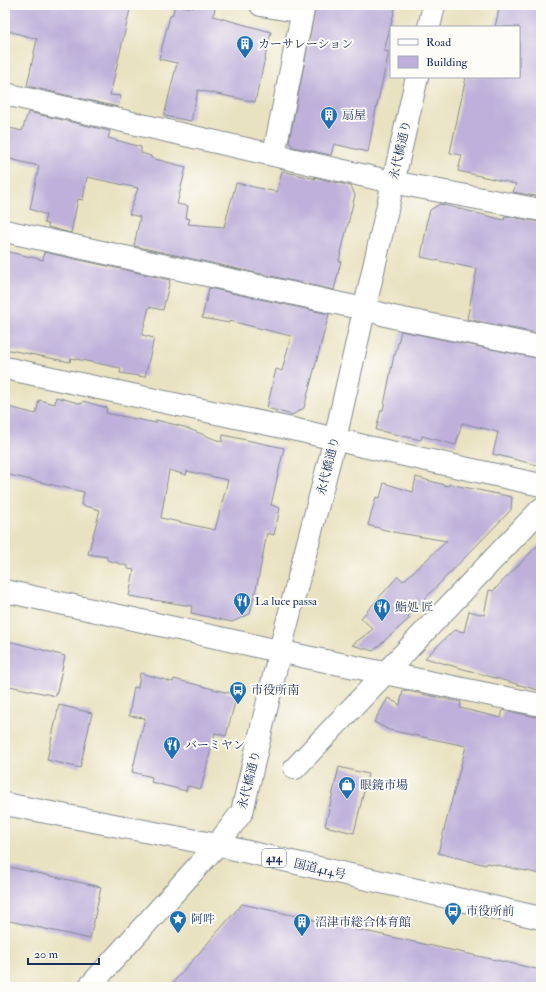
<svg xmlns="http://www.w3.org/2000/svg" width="546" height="992" viewBox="0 0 546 992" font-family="'IM FELL Double Pica','Noto Serif JP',serif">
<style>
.building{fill:#beb0da;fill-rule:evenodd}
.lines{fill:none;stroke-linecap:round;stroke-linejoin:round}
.street-casing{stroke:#828890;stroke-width:24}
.secondary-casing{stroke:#828890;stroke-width:24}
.highway-casing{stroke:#828890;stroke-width:24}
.street{stroke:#fff;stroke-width:22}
.secondary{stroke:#fff;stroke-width:22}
.highway{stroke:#fff;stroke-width:22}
.labels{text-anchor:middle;stroke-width:4;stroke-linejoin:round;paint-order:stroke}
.shield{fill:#fdfcf7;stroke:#5f6c8c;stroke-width:1}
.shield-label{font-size:11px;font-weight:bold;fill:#1b2f5e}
.poi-label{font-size:12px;fill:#1b2f5e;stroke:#fdfcf7;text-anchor:start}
.street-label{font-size:12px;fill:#1b2f5e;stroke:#fdfcf7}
</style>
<rect width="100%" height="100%" fill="#fdfcf7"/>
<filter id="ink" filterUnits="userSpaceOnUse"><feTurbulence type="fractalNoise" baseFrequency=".025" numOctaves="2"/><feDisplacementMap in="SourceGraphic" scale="8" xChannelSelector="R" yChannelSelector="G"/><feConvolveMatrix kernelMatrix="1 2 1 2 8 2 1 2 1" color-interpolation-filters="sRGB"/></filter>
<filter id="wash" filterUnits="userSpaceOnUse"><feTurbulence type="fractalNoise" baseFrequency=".012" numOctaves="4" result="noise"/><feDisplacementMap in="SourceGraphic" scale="16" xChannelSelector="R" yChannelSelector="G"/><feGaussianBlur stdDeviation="0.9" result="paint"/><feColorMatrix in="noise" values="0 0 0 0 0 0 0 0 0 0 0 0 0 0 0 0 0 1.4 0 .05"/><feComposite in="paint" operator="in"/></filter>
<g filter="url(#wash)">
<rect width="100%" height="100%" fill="#e9e2c1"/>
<g id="blocks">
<g class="building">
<path d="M5,5H131L110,95L121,96L118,107L27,86L37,39L5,30Z"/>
<path d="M175,5L194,8L195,5H216L213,16L271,32L255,102L198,90L191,121L164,116L177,63L159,59L170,16H172Z"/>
<path d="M316,5H396L384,51L389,52L375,114L368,152L334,144L331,155L293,147L289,141Z"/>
<path d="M500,5H541V197L513,192L516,184L458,171L462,155L450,153L466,77H519V27H495Z"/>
<path d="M28,112L110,131L108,138L141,147V153L151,156V158L186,167L177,204L188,206L186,218L190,219L188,224L224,227L236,183L277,192L282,171L316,179L314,177L351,186L355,195L339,261H341L334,290L134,246L140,217L129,214L138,188L87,177L83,200L78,199L71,233L48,227V224L44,223L46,215L30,209L39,166L5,158V127L22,131Z"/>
<path d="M440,204L504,220L505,216L541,222V334L467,319L477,269L421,257L427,224H426L430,210Z"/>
<path d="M5,251L43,260L44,252L170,280L163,310L149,307L142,335L154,338L145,377L120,373L121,368L71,358L70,362L5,349Z"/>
<path d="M209,288L329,314L304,408L292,415L267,408L276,369L282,371L291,336L230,321L229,323L202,318Z"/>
<path d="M401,331L541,359V466L493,454L498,432L462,423L456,445L422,436L421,440L376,430L381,410H383L394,355H395Z"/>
<path d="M56,397L82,404L83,401L107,408L106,413L156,423V420L184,427L222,442L223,435L284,448L271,505L280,508L274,535L267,533L258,580L250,614L232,622L191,613L192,606L129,596L134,570L128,569V566L107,560V557L88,554L100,510L81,505L84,492L5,474V406L36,414L39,400L55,404ZM169,470L186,475L187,471L228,480L215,530L161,518Z"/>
<path d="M416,477L448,486L449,484L512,497L511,510L408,616L410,618L373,651L352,645L373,629L361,618L398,576L403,581L447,541L393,532L368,525L376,497L380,498L384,483L413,492Z"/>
<path d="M541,542V691L425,658L454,630L464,632L469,611L484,615L489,590L493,591Z"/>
<path d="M5,640L65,656L56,696L5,685Z"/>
<path d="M140,673L173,682L174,679L237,695L226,736L215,733L201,789L187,786L186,791L151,782L152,777L132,772L145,718L129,716L134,687L138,688Z"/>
<path d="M403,690L461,702L460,708L501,718L503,710L541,718V874L487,863L486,865L438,853L466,746L389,730L374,722L388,698L400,705Z"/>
<path d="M59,705L92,713L80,768L47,760Z"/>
<path d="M339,767L368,774L354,833L325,826Z"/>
<path d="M5,866L101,887L90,939L5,920Z"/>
<path d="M242,904L541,970V987H169Z"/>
</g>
</g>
</g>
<g filter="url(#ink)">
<use href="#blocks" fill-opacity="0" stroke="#828890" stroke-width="1"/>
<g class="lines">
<defs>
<g id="street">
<path d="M261,5L302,12"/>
<path d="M5,94L392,182L541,210"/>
<path d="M274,154L304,5"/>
<path d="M5,231L364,309L393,317L541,347"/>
<path d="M5,368L306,432L363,446L541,485"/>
<path d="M5,591L311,658L541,705"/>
<path d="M295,768L541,509"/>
</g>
<g id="secondary">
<path d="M429,27L434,5"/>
<path d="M89,987L217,845L242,812L280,650L335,439L417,77"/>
</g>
<path id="highway" d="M5,804L217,845L541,918"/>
</defs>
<use href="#street" class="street-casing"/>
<use href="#secondary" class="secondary-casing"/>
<use href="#highway" class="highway-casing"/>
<use href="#street" class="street"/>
<use href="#secondary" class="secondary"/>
<use href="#highway" class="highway"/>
</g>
</g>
<defs>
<symbol id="building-pin" viewBox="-11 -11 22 30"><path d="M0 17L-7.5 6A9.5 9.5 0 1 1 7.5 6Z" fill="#1f6fb2" stroke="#fdfcf7"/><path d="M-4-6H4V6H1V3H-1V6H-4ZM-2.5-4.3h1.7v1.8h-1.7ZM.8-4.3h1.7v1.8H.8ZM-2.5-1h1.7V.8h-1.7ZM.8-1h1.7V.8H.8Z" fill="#fff"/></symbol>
<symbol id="restaurant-pin" viewBox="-11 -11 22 30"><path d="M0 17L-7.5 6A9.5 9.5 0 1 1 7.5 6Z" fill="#1f6fb2" stroke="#fdfcf7"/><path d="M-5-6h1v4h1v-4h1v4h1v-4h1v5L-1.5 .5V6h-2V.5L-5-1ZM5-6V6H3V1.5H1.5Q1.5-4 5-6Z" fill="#fff"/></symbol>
<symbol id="bus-pin" viewBox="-11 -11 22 30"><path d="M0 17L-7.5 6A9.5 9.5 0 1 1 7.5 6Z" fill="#1f6fb2" stroke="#fdfcf7"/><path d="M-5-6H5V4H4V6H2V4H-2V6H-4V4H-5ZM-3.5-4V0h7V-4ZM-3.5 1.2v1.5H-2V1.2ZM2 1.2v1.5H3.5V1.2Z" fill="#fff"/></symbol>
<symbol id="shop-pin" viewBox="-11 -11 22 30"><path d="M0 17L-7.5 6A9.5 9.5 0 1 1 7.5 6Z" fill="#1f6fb2" stroke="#fdfcf7"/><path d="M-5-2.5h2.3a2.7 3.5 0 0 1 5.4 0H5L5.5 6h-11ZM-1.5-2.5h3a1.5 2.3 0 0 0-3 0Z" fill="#fff"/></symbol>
<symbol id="sight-pin" viewBox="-11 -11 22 30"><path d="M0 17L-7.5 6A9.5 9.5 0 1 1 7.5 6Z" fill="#1f6fb2" stroke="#fdfcf7"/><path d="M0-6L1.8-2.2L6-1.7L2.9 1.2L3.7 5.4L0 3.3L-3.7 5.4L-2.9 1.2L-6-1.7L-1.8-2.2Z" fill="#fff"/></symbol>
</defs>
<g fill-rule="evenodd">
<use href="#building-pin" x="235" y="34" width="20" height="27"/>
<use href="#building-pin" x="319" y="105" width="20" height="27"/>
<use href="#restaurant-pin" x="232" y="591" width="20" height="27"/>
<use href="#restaurant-pin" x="372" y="597" width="20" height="27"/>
<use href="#bus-pin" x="228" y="680" width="20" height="27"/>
<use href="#restaurant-pin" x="162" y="735" width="20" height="27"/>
<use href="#shop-pin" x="337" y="775" width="20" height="27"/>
<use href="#bus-pin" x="443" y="901" width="20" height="27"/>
<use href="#sight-pin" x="168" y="909" width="20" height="27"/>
<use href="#building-pin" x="292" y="912" width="20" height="27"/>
</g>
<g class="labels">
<rect class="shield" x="262" y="849" width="24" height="18" rx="3"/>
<g class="shield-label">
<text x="274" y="862">414</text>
</g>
<g class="poi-label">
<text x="258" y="48">カーサレーション</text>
<text x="342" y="119">扇屋</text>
<text x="255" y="605">La luce passa</text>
<text x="395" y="611">鮨処 匠</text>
<text x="251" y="694">市役所南</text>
<text x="185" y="749">バーミヤン</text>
<text x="360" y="789">眼鏡市場</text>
<text x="466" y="915">市役所前</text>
<text x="191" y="923">阿吽</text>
<text x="315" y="926">沼津市総合体育館</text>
</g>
<g class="street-label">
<text transform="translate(400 150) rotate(-77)" y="4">永代橋通り</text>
<text transform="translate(328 466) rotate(-76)" y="4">永代橋通り</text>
<text transform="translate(249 780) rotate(-76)" y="4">永代橋通り</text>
<text transform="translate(320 869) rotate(13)" y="4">国道414号</text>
</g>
</g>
<rect width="546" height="992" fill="none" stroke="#fdfcf7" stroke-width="20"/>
<rect x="390" y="26" width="130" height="52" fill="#fdfcf7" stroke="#a3aaba"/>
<rect x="398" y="39" width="20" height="6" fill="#ffffff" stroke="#a3aaba"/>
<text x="426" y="46" font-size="12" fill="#1b2f5e">Road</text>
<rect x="398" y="56" width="20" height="12" fill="#beb0da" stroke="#a3aaba"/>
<text x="426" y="66" font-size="12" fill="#1b2f5e">Building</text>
<path d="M28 958v6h71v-6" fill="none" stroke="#1b2f5e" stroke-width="2"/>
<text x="34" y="958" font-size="12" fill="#1b2f5e" stroke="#fdfcf7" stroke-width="3" paint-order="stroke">20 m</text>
</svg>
